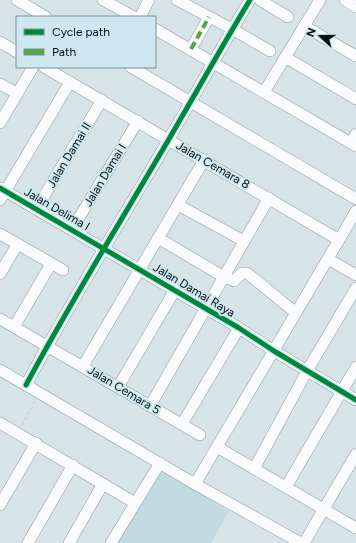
<svg xmlns="http://www.w3.org/2000/svg" width="356" height="543" viewBox="0 0 356 543" font-family="Figtree,sans-serif">
<style>
.built{fill:#c2dbe2}
.lines{fill:none;stroke-linecap:round;stroke-linejoin:round}
.minor-casing{stroke:#909a9e;stroke-width:12}
.path{stroke:#ccd0d2;stroke-width:1.5;stroke-dasharray:3 3;stroke-linecap:butt}
.minor{stroke:#f9fbfc;stroke-width:11}
.quiet{stroke:#50a842;stroke-width:4;stroke-dasharray:8 4;stroke-linecap:butt}
.cycleway-casing{stroke:#cee7f0;stroke-width:8}
.cycleway{stroke:#00873e;stroke-width:5}
.labels{text-anchor:middle;stroke-width:4;stroke-linejoin:round;paint-order:stroke}
.street-label{font-size:12px;fill:#081114;stroke:#cee7f0}
</style>
<rect width="100%" height="100%" fill="#d6e4e8"/>
<path class="built" d="M158,468L229,511L211,543H113Z"/>
<g class="lines">
<defs>
<g id="minor">
<path d="M17,0L46,17"/>
<path d="M103,0L134,17"/>
<path d="M177,0L232,29L270,51"/>
<path d="M260,0L288,17"/>
<path d="M345,0L356,7"/>
<path d="M140,17L149,0"/>
<path d="M304,26L356,56"/>
<path d="M155,29L356,146"/>
<path d="M0,42L17,52"/>
<path d="M191,49L209,17"/>
<path d="M285,57L356,99"/>
<path d="M44,67L339,240"/>
<path d="M131,67L356,199"/>
<path d="M0,84L17,93"/>
<path d="M264,92L320,0"/>
<path d="M0,123L33,67"/>
<path d="M351,143L356,134"/>
<path d="M0,188L239,328L274,351L356,400"/>
<path d="M0,200L70,82"/>
<path d="M178,205L244,241"/>
<path d="M36,209L102,100"/>
<path d="M72,229L138,121"/>
<path d="M0,234L63,270"/>
<path d="M158,238L224,277L234,281L242,273H247L296,313"/>
<path d="M328,259L356,275"/>
<path d="M0,274L17,245"/>
<path d="M0,319L200,435"/>
<path d="M14,327L51,264"/>
<path d="M83,366L204,160"/>
<path d="M0,370L195,484L301,543"/>
<path d="M26,385C71,301 121,221 169,139C196,93 222,46 250,0"/>
<path d="M118,387L175,290"/>
<path d="M150,406L269,198"/>
<path d="M0,423L135,503"/>
<path d="M182,424L239,328"/>
<path d="M217,447L356,528"/>
<path d="M254,469L307,371L356,288"/>
<path d="M195,484L356,211"/>
<path d="M286,487L356,367"/>
<path d="M0,505L36,443"/>
<path d="M28,543L73,465"/>
<path d="M69,543L103,484"/>
<path d="M111,543L160,463"/>
<path d="M304,543L356,454"/>
</g>
</defs>
<use href="#minor" class="minor-casing"/>
<path class="path" d="M22,425L35,402"/>
<use href="#minor" class="minor"/>
<path class="quiet" d="M191,49L209,17"/>
<defs>
<g id="cycleway">
<path d="M0,188L239,328L274,351L356,400"/>
<path d="M26,385C71,301 121,221 169,139C196,93 222,46 250,0"/>
</g>
</defs>
<use href="#cycleway" class="cycleway-casing"/>
<use href="#cycleway" class="cycleway"/>
</g>
<g class="labels">
<g class="street-label">
<text transform="translate(69 155) rotate(-59)" y="4">Jalan Damai II</text>
<text transform="translate(213 165) rotate(30)" y="4">Jalan Cemara 8</text>
<text transform="translate(105 175) rotate(-59)" y="4">Jalan Damai I</text>
<text transform="translate(57 209) rotate(30)" y="4">Jalan Delima I</text>
<text transform="translate(194 290) rotate(31)" y="4">Jalan Damai Raya</text>
<text transform="translate(124 390) rotate(31)" y="4">Jalan Cemara 5</text>
</g>
</g>
<rect x="16" y="16" width="140" height="52" fill="#cee7f0" stroke="#7f9198"/>
<rect x="24" y="29" width="20" height="6" fill="#00873e" stroke="#7f9198"/>
<text x="52" y="36" font-size="12" fill="#081114">Cycle path</text>
<rect x="24" y="49" width="20" height="6" fill="#50a842" stroke="#7f9198"/>
<text x="52" y="56" font-size="12" fill="#081114">Path</text>
<g transform="translate(320 36) rotate(291)" stroke="#cee7f0" stroke-width="3" paint-order="stroke">
<path d="M0-3L7 15L0 10L-7 15Z" fill="#081114"/>
<text y="-6" font-size="11" font-weight="bold" text-anchor="middle" fill="#081114">N</text>
</g>
</svg>
